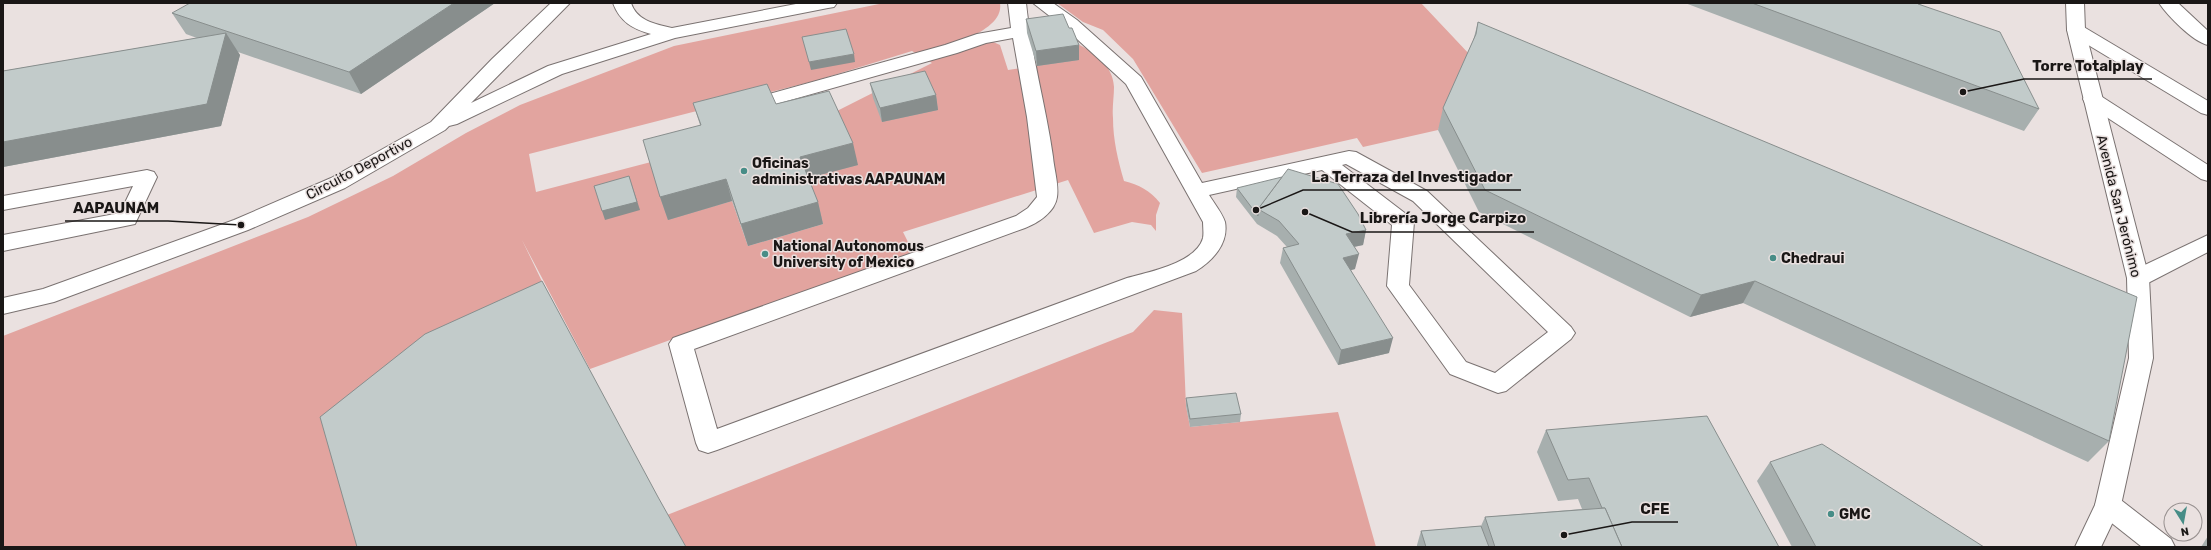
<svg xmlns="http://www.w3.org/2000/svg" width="2211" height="550" viewBox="0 0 2211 550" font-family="Rubik,sans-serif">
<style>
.green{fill:#e2a49f;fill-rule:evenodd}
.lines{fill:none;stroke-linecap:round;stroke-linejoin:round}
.minor-casing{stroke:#7a7271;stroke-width:2}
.major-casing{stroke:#7a7271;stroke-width:2}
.minor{fill:#fff;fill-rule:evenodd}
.major{fill:#fff;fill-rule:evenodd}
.wall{fill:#a7afae}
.shaded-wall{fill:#888e8d}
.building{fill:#c2cbca;stroke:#888e8d}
.poi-dot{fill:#478d87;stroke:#eae1e0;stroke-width:1.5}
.labels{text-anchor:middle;stroke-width:3;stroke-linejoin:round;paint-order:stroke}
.poi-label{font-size:14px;font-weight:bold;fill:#1a1716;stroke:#eae1e0;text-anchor:start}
.street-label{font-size:14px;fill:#1a1716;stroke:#eae1e0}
.leader{fill:none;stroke:#1a1716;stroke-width:1.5}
.callout-dot{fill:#1a1716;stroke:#eae1e0;stroke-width:1.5}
.callout-label{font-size:15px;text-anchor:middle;font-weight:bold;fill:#1a1716;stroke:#eae1e0;stroke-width:3;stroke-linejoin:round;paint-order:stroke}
</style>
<rect width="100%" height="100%" fill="#eae1e0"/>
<g class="green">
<path d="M884,3H1000C1003,21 981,32 967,39L991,41L1000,45L1008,70L1037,66L1073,42C1092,50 1113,64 1114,87C1114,97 1112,108 1113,118C1113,140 1118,160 1124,181C1139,185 1150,190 1160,203L1156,215V231L1151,225L1132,222L1094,233L1068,180L903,232L913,252L590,369L522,240L551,300L367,547H3V336L308,217L393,176L466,133L520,105L674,46ZM912,51L932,63L833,113L805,179L823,224L748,246L732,201L668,219L651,162L536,192L529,154L818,80Z"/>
<path d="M1057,3H1421L1471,56L1438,130L1363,147L1357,138L1202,173L1133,59L1103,30L1083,22Z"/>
<path d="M1154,310L1182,313L1186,406L1190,427L1338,412L1376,547H685L667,515L1133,332Z"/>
</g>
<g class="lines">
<defs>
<g id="minor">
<path d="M551,3H570L471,103L548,66L651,34C633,29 620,22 613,3H631C637,21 655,24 672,28L801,3H837L834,7L828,8L675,38L562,74L457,124L449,126L445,130L345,188L248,230L54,302L3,314V298L43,289L234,220L331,178L431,122L492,59Z"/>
<path d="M1008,3H1026C1031,55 1046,106 1053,157C1054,169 1059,185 1057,197C1055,212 1038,223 1025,228L694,349L717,429L1127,278C1149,272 1196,263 1203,238C1204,233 1203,227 1203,222L1126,84L1065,28L1033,3H1053L1077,20L1141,77L1202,183L1349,151L1356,152L1427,191L1571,327L1575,333L1571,339L1506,391L1498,393L1450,374L1387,286L1392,225L1322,170L1209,195C1214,203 1222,213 1225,222C1229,244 1212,261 1196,271L717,450L708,453L699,450L696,443L669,344L673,338L1016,216L1028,208L1037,197L1027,117L1013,38L986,43L957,53L751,111L744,109L741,105L744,101L945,45L977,34L1011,28ZM1346,164L1413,201L1548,332L1495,373L1466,362L1409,285L1414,222L1410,217L1342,165Z"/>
<path d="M2159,3H2178L2208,31V45C2193,42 2168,16 2159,3Z"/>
<path d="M2076,25L2082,26L2208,101V115L2201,113L2070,34L2067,30L2070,26Z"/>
<path d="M2092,93L2099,95L2208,165V181L2201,179L2085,103L2083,99L2085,95Z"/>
<path d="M147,170L154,172L157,177L135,224L3,251V235L120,213L133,186L3,210V196Z"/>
<path d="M2208,235V252L2146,284L2138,286L2130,284L2127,278L2130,272Z"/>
<path d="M2108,494L2117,497L2171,539L2175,547H2142L2099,513L2095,505L2099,497Z"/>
</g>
<path id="major" d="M2066,3H2084L2085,30L2149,278L2153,358L2121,505L2101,547H2075L2095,505L2129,358L2127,278L2067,30Z"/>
</defs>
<use href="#minor" class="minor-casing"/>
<use href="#major" class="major-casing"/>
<use href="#minor" class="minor"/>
<use href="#major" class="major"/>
</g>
<g class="wall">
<path d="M495,3L361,94L238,52L240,55L221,126L3,167V71L197,38L186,34L172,13Z"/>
<path d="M1685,3H1922L1921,5L2039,109L2024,131Z"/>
<path d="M1026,19L1079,45V60L1037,66L1027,33Z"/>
<path d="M1478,22L2109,441L2088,462L1743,303L1690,317L1479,212L1438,130L1443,108L1473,41Z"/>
<path d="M870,83L936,95L938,110L882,122L873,98Z"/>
<path d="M693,103L776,104L858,165L808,178L818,202L823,224L748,246L732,201L668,220L660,197L700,125Z"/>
<path d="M1237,188L1366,230L1363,245L1354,247L1355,269L1351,270L1389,353L1338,365L1280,263L1283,248L1287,247L1277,236L1257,224L1236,197Z"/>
<path d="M1186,398L1241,414L1240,422L1190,427L1186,406Z"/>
<path d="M1546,430L1779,547H1417V545L1421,531L1481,526L1485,517L1582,509L1578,499L1558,501L1537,452Z"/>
<path d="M1770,462L1984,547H1792L1757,481Z"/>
<path d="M2208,536V547H2201Z"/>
</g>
<g class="shaded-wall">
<path d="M454,3H495L361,94L349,72Z"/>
<path d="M226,33L240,55L221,126L3,167V142Z"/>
<path d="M1079,45V60L1037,66L1036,51Z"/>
<path d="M854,54L855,62L811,70L809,62Z"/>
<path d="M936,95L938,110L882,122L880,108Z"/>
<path d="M853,143L858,165L805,179L800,157Z"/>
<path d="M629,176L640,210L605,220L602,211Z"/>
<path d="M726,179L732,201L668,220L660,197Z"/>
<path d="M818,202L823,224L748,246L741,224Z"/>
<path d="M1366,230L1363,245L1343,249L1346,234Z"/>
<path d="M1359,254L1355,269L1340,273L1343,258Z"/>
<path d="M1755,281L1743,303L1690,317L1701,295Z"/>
<path d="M1393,338L1389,353L1338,365L1341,350Z"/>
</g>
<g class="building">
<path d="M190,3H454L349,72L172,13Z"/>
<path d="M1752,3H1919L1918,4L2000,32L2039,109Z"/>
<path d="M1063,14L1069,28H1072L1079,45L1036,51L1026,19Z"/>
<path d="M1478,22L2137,297L2109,441L1755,281L1701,295L1485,190L1443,108L1476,34Z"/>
<path d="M846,29L854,54L809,62L802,37Z"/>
<path d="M226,33L207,104L3,142V71Z"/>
<path d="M925,71L936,95L880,108L870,83Z"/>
<path d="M767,84L776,104L829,91L853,143L800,157L818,202L741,224L726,179L660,197L643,140L701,125L693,103Z"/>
<path d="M1288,169L1338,184L1358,214L1366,230L1346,234L1359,254L1343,258L1393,338L1341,350L1283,248L1299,244L1279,221L1258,209Z"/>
<path d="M629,176L637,202L602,211L594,186Z"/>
<path d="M1282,177L1258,209V216L1237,188Z"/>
<path d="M542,281L658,497L686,547H357L320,417L425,334Z"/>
<path d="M1236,393L1241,414L1190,419L1186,398Z"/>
<path d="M1707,416L1779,547H1622L1605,508H1602L1589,478L1568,480L1546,430Z"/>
<path d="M1822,444L1984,547H1816L1770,462Z"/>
<path d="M1605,508L1622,547H1495L1485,517Z"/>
<path d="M1481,526L1489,547H1426L1421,531Z"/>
</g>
<g class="poi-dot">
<circle cx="744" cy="171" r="4"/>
<circle cx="765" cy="254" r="4"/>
<circle cx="1773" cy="258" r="4"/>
<circle cx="1831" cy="514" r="4"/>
</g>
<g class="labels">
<g class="poi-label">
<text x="752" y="168">Oficinas<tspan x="752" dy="16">administrativas AAPAUNAM</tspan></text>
<text x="773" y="251">National Autonomous<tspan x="773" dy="16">University of Mexico</tspan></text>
<text x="1781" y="263">Chedraui</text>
<text x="1839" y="519">GMC</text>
</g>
<g class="street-label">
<text transform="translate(359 168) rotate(-28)" y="5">Circuito Deportivo</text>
<text transform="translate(2119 206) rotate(76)" y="5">Avenida San Jerónimo</text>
</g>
</g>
<path class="leader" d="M1963 92L2024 79H2152M1256 210L1303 190H1521M241 225L168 221H65M1305 212L1352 232H1534M1564 535L1632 522H1678"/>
<g class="callout-dot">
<circle cx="1963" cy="92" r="4"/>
<circle cx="1256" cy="210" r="4"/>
<circle cx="241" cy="225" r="4"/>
<circle cx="1305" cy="212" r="4"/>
<circle cx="1564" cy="535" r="4"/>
</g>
<g class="callout-label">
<text x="2088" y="71">Torre Totalplay</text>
<text x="1412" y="182">La Terraza del Investigador</text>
<text x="116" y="213">AAPAUNAM</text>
<text x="1443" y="223">Librería Jorge Carpizo</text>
<text x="1655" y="514">CFE</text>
</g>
<rect width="2211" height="550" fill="none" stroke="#1a1716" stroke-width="8"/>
<g transform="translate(2183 522) rotate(169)"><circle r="19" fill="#eae1e0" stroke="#97908f"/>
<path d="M0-3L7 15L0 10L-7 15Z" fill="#478d87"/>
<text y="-6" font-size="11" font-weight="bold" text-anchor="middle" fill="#1a1716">N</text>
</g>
</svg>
